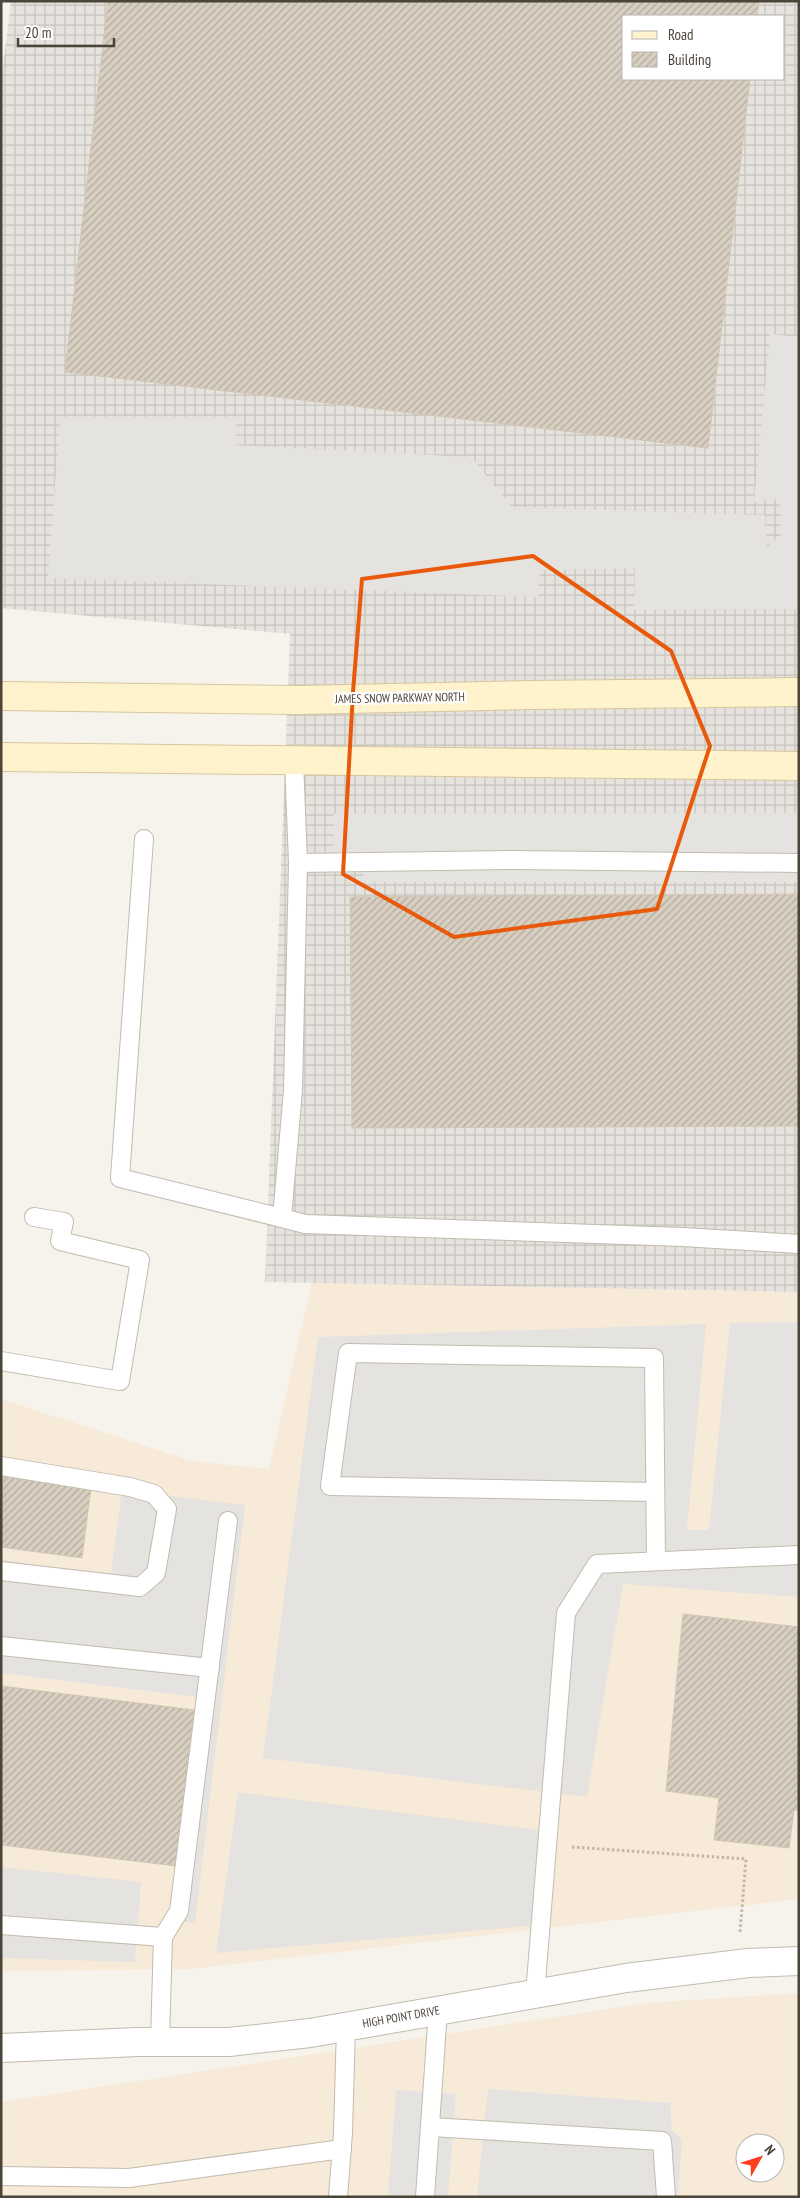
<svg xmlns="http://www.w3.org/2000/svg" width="800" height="2198" viewBox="0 0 800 2198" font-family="'PT Sans Narrow',sans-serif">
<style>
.commercial{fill:#f7ead8;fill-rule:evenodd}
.industrial{fill:url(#industrial-grid);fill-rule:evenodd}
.parking{fill:#e5e3e0}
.building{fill:url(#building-hatch);stroke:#d3c7b4}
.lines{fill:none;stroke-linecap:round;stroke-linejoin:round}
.service-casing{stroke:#c2bbae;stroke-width:20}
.tertiary-casing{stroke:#c2bbae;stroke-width:30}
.secondary-casing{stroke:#d6c79b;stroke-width:30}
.path{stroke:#c4b79f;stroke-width:3;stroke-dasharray:2.5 2.5;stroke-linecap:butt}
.service{stroke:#fff;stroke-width:18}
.tertiary{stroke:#fff;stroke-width:28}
.secondary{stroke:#fff3cd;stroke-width:28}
.marked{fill:none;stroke:#e8590c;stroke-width:4;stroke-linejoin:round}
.labels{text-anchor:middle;stroke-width:4.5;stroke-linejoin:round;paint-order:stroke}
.street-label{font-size:12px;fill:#4b4439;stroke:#fff}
</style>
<defs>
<pattern id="industrial-grid" width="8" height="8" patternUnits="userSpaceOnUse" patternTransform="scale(1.25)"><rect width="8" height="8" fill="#e6e2dd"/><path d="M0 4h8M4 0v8" fill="none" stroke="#c7c3be"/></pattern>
<pattern id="building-hatch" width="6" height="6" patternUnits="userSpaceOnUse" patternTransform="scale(1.25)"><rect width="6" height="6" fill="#d8cfc1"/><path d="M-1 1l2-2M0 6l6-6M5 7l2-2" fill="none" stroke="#b1aa9e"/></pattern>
</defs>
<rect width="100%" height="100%" fill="#f6f3ec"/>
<g class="commercial">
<path d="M312,1282L799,1292V1899L191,1969L1,1971V1399L192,1461L269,1469Z"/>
<path d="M799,1993V2197H1V2102L647,2003ZM745,2143H775V2173H745Z"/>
</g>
<path class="industrial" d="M11,1H799V1292L265,1282L290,634L1,608V82ZM624,16H784V79H624Z"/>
<g class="parking">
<path d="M770,334L799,337V609L634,610L635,568L540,570L538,597L48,578L60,417H237L236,445L471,457L512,507L765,515L767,547L781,535L780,499L754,502Z"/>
<path d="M799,813V882H363L362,858H334V814Z"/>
<path d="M799,1322V1597L623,1584L587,1797L263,1758L318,1337L706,1324L687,1530H709L730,1323Z"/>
<path d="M122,1490L245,1505L195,1923L171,1921L198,1697L1,1673V1560L111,1574Z"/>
<path d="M238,1792L555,1832L541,1925L216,1953Z"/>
<path d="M1,1867L141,1882L135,1962L1,1958Z"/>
<path d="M488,2089L670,2103L672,2130L682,2139L678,2197H477Z"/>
<path d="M396,2090L456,2094L448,2197H388Z"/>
</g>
<g class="building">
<path d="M108,1H759L757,16H624V79H750L708,448L65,372Z"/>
<path d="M799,894V1126L352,1128L350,897Z"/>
<path d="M3,1477L91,1488L82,1558L1,1547Z"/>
<path d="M683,1614L799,1627V1811L794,1810L789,1848L714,1840L719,1798L666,1791Z"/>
<path d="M1,1686L194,1710L176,1866L1,1845Z"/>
</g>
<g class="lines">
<defs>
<g id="service">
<path d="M294,760L298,863L293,1090L282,1218L305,1224L683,1237L799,1244"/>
<path d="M144,839L120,1178L282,1218"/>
<path d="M298,863L512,860L799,863"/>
<path d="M1,1361L120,1381L140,1260L60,1241L64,1222L34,1217"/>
<path d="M1,1466L130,1487L154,1494L167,1509L156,1573L140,1587L1,1571"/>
<path d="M655,1492L330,1486L348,1353L654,1358L656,1561"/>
<path d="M1,1646L210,1668"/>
<path d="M1,1925L163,1937L160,2041"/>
<path d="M163,1937L179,1911L228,1521"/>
<path d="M535,1994L566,1613L597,1564L799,1555"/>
<path d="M431,2127L662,2141L666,2197"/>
<path d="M1,2176L129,2178L342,2149"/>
<path d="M338,2197L343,2133L346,2027"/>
<path d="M425,2197L438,2011"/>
</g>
<path id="tertiary" d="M1,2048L138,2042H229L310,2033L626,1978L748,1963L799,1961"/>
<g id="secondary">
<path d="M1,696L300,700L532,695L799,692"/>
<path d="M1,757L799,766"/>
</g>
</defs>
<use href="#service" class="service-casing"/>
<use href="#tertiary" class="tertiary-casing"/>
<use href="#secondary" class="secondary-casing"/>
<path class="path" d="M572,1847L746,1859L740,1933"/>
<use href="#service" class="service"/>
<use href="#tertiary" class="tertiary"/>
<use href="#secondary" class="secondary"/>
</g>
<path class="marked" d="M533,556L671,651L710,746L657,909L454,937L343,874L353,692L362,579Z"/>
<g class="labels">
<g class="street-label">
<text transform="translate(400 698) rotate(-1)" y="4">JAMES SNOW PARKWAY NORTH</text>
<text transform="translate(401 2017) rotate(-10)" y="4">HIGH POINT DRIVE</text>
</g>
</g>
<rect width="800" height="2198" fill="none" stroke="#4b4439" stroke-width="5"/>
<rect x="622" y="15" width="162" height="65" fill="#ffffff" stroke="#b7b4b0"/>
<rect x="632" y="31" width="25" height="8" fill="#fff3cd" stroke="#b7b4b0"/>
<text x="668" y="40" font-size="15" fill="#4b4439">Road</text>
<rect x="632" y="52" width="25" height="15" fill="url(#building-hatch)" stroke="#b7b4b0"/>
<text x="668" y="65" font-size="15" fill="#4b4439">Building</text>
<g transform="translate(760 2158) rotate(51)"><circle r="24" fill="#ffffff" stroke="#b7b4b0"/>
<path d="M0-4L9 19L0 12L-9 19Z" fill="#fc3f1d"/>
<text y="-8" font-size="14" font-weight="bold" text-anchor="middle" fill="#4b4439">N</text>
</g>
<path d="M18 38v8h96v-8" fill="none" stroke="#4b4439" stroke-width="2.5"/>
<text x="25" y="38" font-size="15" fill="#4b4439" stroke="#ffffff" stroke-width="4" paint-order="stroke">20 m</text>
</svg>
